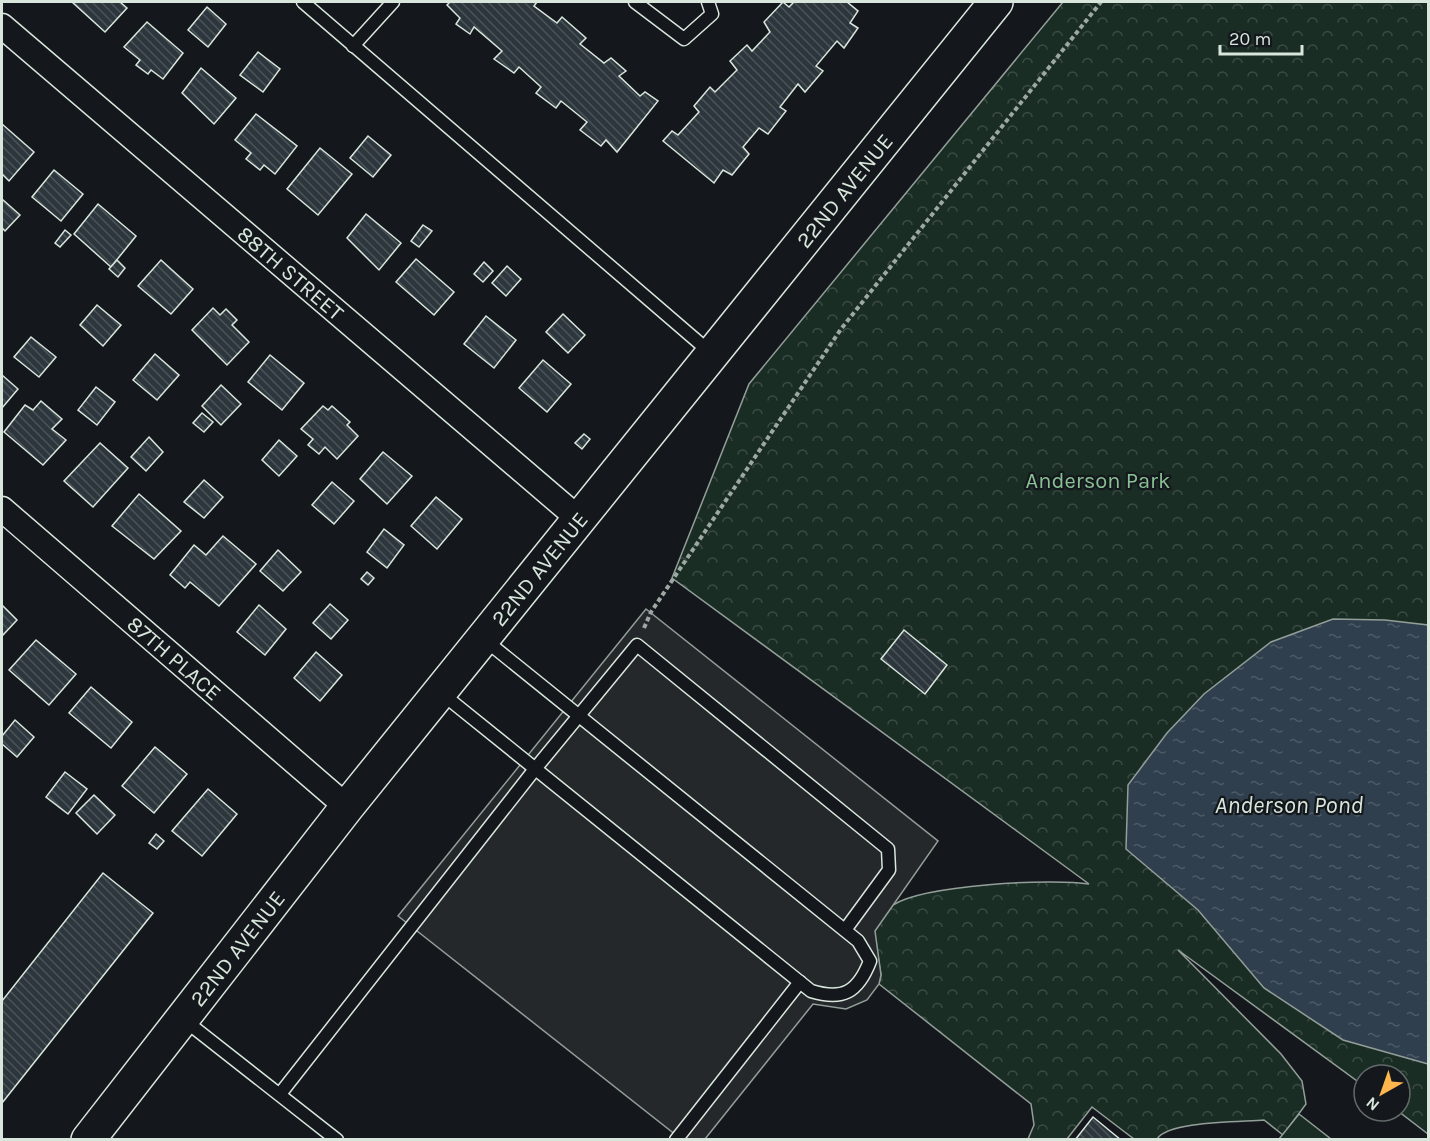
<svg xmlns="http://www.w3.org/2000/svg" width="1430" height="1141" viewBox="0 0 1430 1141" font-family="Karla,sans-serif">
<style>
.park{fill:url(#park-crowns);stroke:#939e99;stroke-width:1.5}
.pitch{fill:#1a2d24;stroke:#939e99;stroke-width:1.5}
.parking{fill:#24282b;stroke:#939e99;stroke-width:1.5}
.water{fill:url(#water-ripples);stroke:#939e99;stroke-width:1.5}
.building{fill:url(#building-back-hatch);stroke:#d8e6dc;stroke-width:1.5}
.lines{fill:none;stroke-linecap:round;stroke-linejoin:round}
.lane-casing{stroke:#d8e6dc;stroke-width:15}
.street-casing{stroke:#d8e6dc;stroke-width:27}
.secondary-casing{stroke:#d8e6dc;stroke-width:36}
.path{stroke:#9da8a2;stroke-width:4;stroke-dasharray:4.5 3;stroke-linecap:butt}
.lane{stroke:#14181c;stroke-width:12}
.street{stroke:#14181c;stroke-width:24}
.secondary{stroke:#14181c;stroke-width:33}
.labels{text-anchor:middle;stroke-width:4.5;stroke-linejoin:round;paint-order:stroke}
.street-label{font-size:22px;fill:#d8e6dc;stroke:#14181c}
.park-label{font-size:22px;fill:#8ac095;stroke:#14181c}
.water-label{font-size:24px;font-style:italic;fill:#d8e6dc;stroke:#14181c}
</style>
<defs>
<pattern id="park-crowns" width="20" height="18" patternUnits="userSpaceOnUse" patternTransform="scale(1.5)"><rect width="20" height="18" fill="#1a2d24"/><path d="M2 6a3 3 0 1 1 6 0M12 15a3 3 0 1 1 6 0" fill="none" stroke="#3b4b43"/></pattern>
<pattern id="water-ripples" width="26" height="14" patternUnits="userSpaceOnUse" patternTransform="scale(1.5)"><rect width="26" height="14" fill="#2f3f4d"/><path d="M2 4q2-2 4 0t4 0M15 11q2-2 4 0t4 0" fill="none" stroke="#4c5b66"/></pattern>
<pattern id="building-back-hatch" width="6" height="6" patternUnits="userSpaceOnUse" patternTransform="scale(1.5)"><rect width="6" height="6" fill="#2c363c"/><path d="M-1 5l2 2M0 0l6 6M5-1l2 2" fill="none" stroke="#4a5358"/></pattern>
</defs>
<rect width="100%" height="100%" fill="#14181c"/>
<path class="park" d="M1063,2H1428V1134L1398,1111H1400V1075H1364V1086L1178,950L1281,1054L1302,1081L1306,1104L1283,1135L1264,1120C1241,1122 1168,1121 1157,1139H1134L1092,1107L1067,1139H1028L1034,1125L1031,1104L879,984L881,975L874,931C880,923 886,910 893,905C924,885 1052,878 1089,884L672,578L749,384Z"/>
<path class="pitch" d="M1299,1114L1331,1139H1279Z"/>
<path class="parking" d="M646,609L938,841L875,931L881,975L879,984L867,1000L846,1009L813,1004L705,1139H681L398,916Z"/>
<path class="water" d="M1333,619L1385,620L1428,625V1064L1343,1040L1264,988L1198,910L1126,849L1128,785L1167,733L1204,694L1271,642Z"/>
<g class="building">
<path d="M72,2H120L127,8L105,32Z"/>
<path d="M450,2H537L534,6L557,23L562,17L586,38L580,44L604,63L611,58L626,71L619,76L640,96L645,92L658,101L617,152L606,140L601,146L580,130L587,122L561,101L556,108L536,93L541,87L519,67L514,73L494,59L502,51L474,27L470,34L456,24L460,18L447,5Z"/>
<path d="M783,2L789,7L794,2H847L858,11L850,23L858,28L844,48L837,41L816,66L823,71L805,92L798,84L780,107L786,111L768,134L759,128L743,147L749,154L732,175L723,170L714,183L663,141L672,131L678,135L699,112L694,106L710,87L715,92L737,70L730,61L747,45L752,51L770,32L764,22Z"/>
<path d="M207,7L226,24L208,47L188,30Z"/>
<path d="M147,22L183,53L163,79L151,70L148,74L136,65L140,60L124,47Z"/>
<path d="M258,52L280,69L263,92L240,75Z"/>
<path d="M201,68L236,98L214,124L182,93Z"/>
<path d="M256,114L297,146L275,174L264,165L260,170L246,159L251,153L235,140Z"/>
<path d="M2,124L34,152L9,181L2,174Z"/>
<path d="M368,136L391,155L373,177L350,158Z"/>
<path d="M320,148L352,174L318,215L287,189Z"/>
<path d="M54,170L83,194L61,221L32,197Z"/>
<path d="M2,199L20,215L5,231L2,228Z"/>
<path d="M98,204L136,236L111,267L74,234Z"/>
<path d="M366,214L401,243L379,270L347,238Z"/>
<path d="M423,225L432,231L419,247L411,241Z"/>
<path d="M65,230L71,235L60,247L55,243Z"/>
<path d="M416,259L454,292L434,315L396,282Z"/>
<path d="M117,260L125,268L118,277L109,269Z"/>
<path d="M161,260L193,289L171,314L138,286Z"/>
<path d="M484,262L493,271L483,282L474,274Z"/>
<path d="M507,266L521,279L506,296L492,283Z"/>
<path d="M97,305L121,325L103,346L80,325Z"/>
<path d="M213,308L220,315L226,309L237,320L232,325L249,342L227,365L192,330Z"/>
<path d="M563,314L585,335L568,353L546,332Z"/>
<path d="M486,316L516,340L494,368L464,344Z"/>
<path d="M31,337L56,357L39,377L14,357Z"/>
<path d="M155,354L179,375L157,400L133,380Z"/>
<path d="M270,355L304,383L282,410L248,382Z"/>
<path d="M543,360L571,384L547,412L519,388Z"/>
<path d="M2,375L18,389L2,408Z"/>
<path d="M221,385L241,404L221,425L202,406Z"/>
<path d="M96,387L115,402L97,425L78,410Z"/>
<path d="M41,401L62,419L52,429L66,440L43,465L4,432L25,405L33,410Z"/>
<path d="M323,406L328,410L332,406L350,422L347,425L358,436L337,459L325,447L319,454L308,445L313,439L301,429Z"/>
<path d="M202,413L213,422L204,432L193,423Z"/>
<path d="M584,434L590,439L582,449L575,443Z"/>
<path d="M149,437L163,452L146,471L131,457Z"/>
<path d="M279,440L297,456L279,476L262,460Z"/>
<path d="M100,443L128,468L93,507L64,481Z"/>
<path d="M383,452L412,476L387,504L360,479Z"/>
<path d="M204,480L223,497L204,518L184,502Z"/>
<path d="M332,482L354,501L334,524L312,505Z"/>
<path d="M139,494L181,531L154,559L112,526Z"/>
<path d="M436,497L462,519L437,549L411,526Z"/>
<path d="M384,529L404,545L387,568L367,552Z"/>
<path d="M223,536L256,564L219,606L190,582L185,588L170,575L194,545L206,555Z"/>
<path d="M278,550L301,572L283,591L260,571Z"/>
<path d="M367,572L374,578L368,585L361,579Z"/>
<path d="M330,604L348,620L331,639L313,623Z"/>
<path d="M2,605L17,620L2,636Z"/>
<path d="M259,605L286,629L265,655L237,632Z"/>
<path d="M904,630L947,665L925,694L881,659Z"/>
<path d="M36,640L76,674L49,705L9,670Z"/>
<path d="M316,652L342,675L320,701L294,678Z"/>
<path d="M91,687L132,722L111,748L69,713Z"/>
<path d="M15,720L34,737L17,757L2,744V736Z"/>
<path d="M155,747L187,774L154,813L122,786Z"/>
<path d="M65,772L87,789L68,814L46,797Z"/>
<path d="M208,789L237,814L202,856L172,831Z"/>
<path d="M94,795L115,815L97,834L76,813Z"/>
<path d="M156,834L164,841L157,849L149,843Z"/>
<path d="M103,873L153,913L2,1103V1001Z"/>
<path d="M1093,1117L1121,1140H1075Z"/>
</g>
<g class="lines">
<defs>
<g id="lane">
<path d="M303,2L711,353"/>
<path d="M635,2L684,39L712,14L708,2"/>
<path d="M353,46L393,2"/>
<path d="M440,692L811,991C843,1001 858,992 870,961L858,941L485,640"/>
<path d="M183,1019L337,1140"/>
<path d="M280,1094L535,769L637,645L888,849L889,870L845,930"/>
<path d="M676,1140L800,982"/>
</g>
<g id="street">
<path id="s1" d="M2,26L579,519"/>
<path id="s2" d="M2,509L347,807"/>
</g>
<g id="secondary">
<path id="s3" d="M88,1140L347,807L996,2"/>
</g>
</defs>
<use href="#lane" class="lane-casing"/>
<use href="#street" class="street-casing"/>
<use href="#secondary" class="secondary-casing"/>
<path class="path" d="M644,628L651,612L841,329L1101,2"/>
<use href="#lane" class="lane"/>
<use href="#street" class="street"/>
<use href="#secondary" class="secondary"/>
</g>
<g class="labels">
<g class="street-label">
<text dy="8" stroke="none"><textPath href="#s3" startOffset="1214">22ND AVENUE</textPath></text>
<text dy="8" stroke="none"><textPath href="#s1" startOffset="380">88TH STREET</textPath></text>
<text dy="8" stroke="none"><textPath href="#s3" startOffset="728">22ND AVENUE</textPath></text>
<text dy="8" stroke="none"><textPath href="#s2" startOffset="228">87TH PLACE</textPath></text>
<text dy="8" stroke="none"><textPath href="#s3" startOffset="243">22ND AVENUE</textPath></text>
</g>
<g class="park-label">
<text x="1098" y="488">Anderson Park</text>
</g>
<g class="water-label">
<text x="1289" y="813">Anderson Pond</text>
</g>
</g>
<rect width="1430" height="1141" fill="none" stroke="#d8e6dc" stroke-width="6"/>
<g transform="translate(1382 1093) rotate(220)"><circle r="28" fill="#14181c" stroke="#626a69" stroke-width="1.5"/>
<path d="M0-4.5L10 22L0 15L-10 22Z" fill="#ffb74d"/>
<text y="-9" font-size="16" font-weight="bold" text-anchor="middle" fill="#d8e6dc">N</text>
</g>
<path d="M1220 45v9h82v-9" fill="none" stroke="#d8e6dc" stroke-width="3"/>
<text x="1229" y="45" font-size="18" fill="#d8e6dc" stroke="#14181c" stroke-width="4.5" paint-order="stroke">20 m</text>
</svg>
